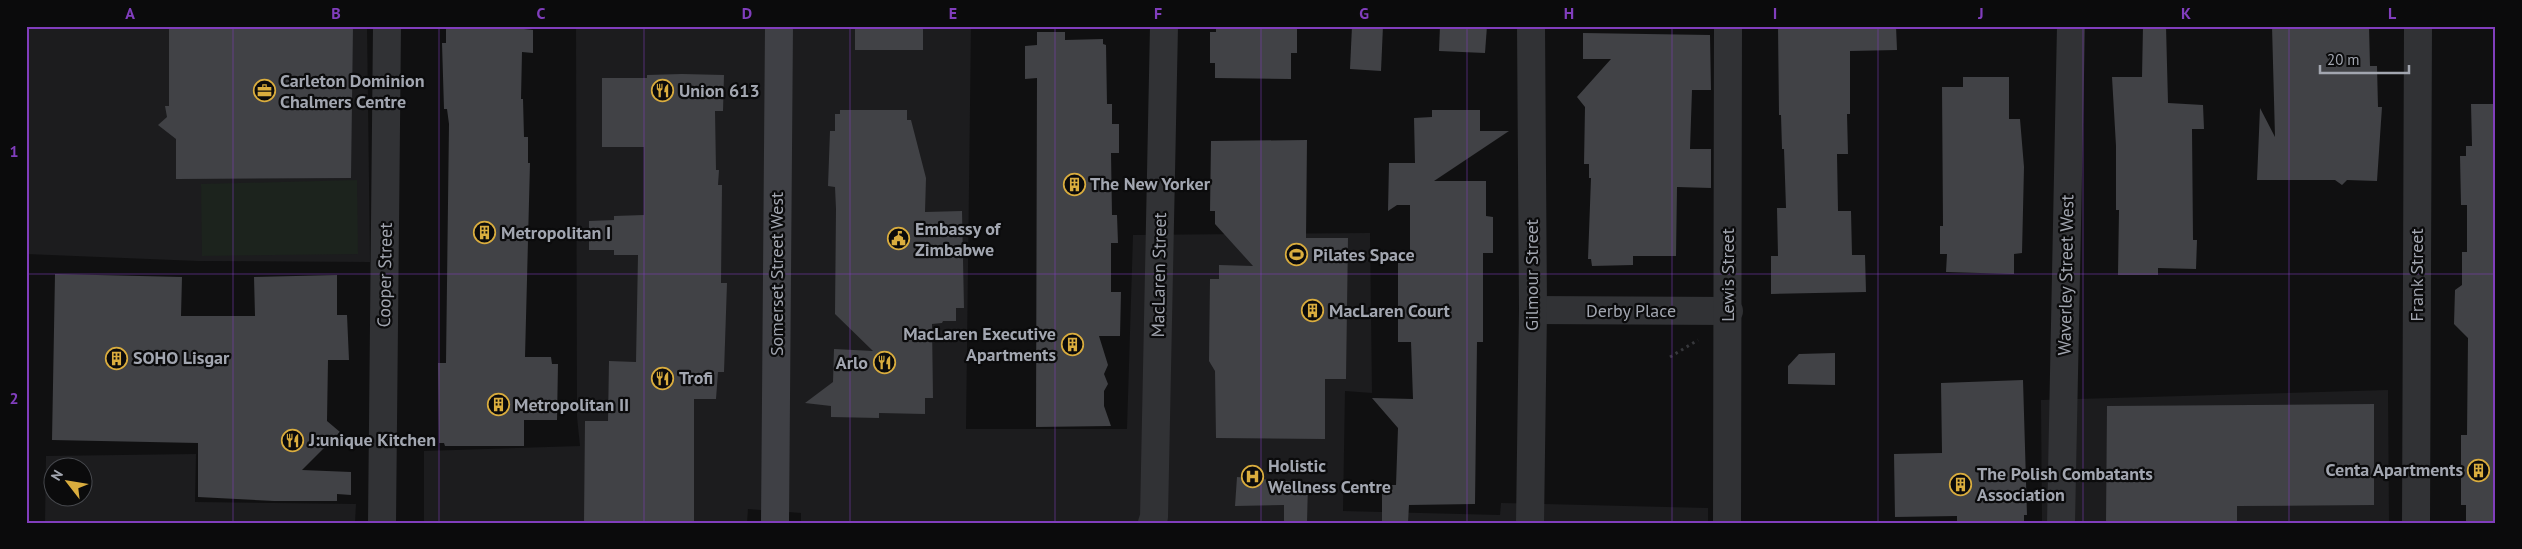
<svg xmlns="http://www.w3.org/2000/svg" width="2522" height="549" viewBox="0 0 2522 549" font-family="'PT Sans',sans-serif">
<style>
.built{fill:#1c1c1e;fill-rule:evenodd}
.green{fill:#1c231d}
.building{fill:#414246}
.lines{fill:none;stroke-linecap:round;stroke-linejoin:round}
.path{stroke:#37383c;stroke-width:3;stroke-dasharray:2.5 4;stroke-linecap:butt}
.street{stroke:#313235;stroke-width:28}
.secondary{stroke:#3f4045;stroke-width:28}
.grid{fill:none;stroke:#813ebd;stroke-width:1;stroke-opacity:0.55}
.labels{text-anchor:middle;stroke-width:4.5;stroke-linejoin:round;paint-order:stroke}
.poi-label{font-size:18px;font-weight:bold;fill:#a2a6b0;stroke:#0b0b0c;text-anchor:start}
.street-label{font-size:18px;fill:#a2a6b0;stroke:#0b0b0c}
.neatline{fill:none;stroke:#813ebd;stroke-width:2}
.grid-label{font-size:16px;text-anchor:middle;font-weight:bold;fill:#813ebd}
</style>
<rect width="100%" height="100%" fill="#101011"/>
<g class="built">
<path d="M26,26H367L370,262L198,261L26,254Z"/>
<path d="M576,26H971L966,429H1127L1133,235L1370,233L1372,393L1345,391L1343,511L1500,515L1501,503L1708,508V521L1784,523H801V513L748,509L747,523H424V451L580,446L577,417Z"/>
<path d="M2388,390L2389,523H2042L2041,400Z"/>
<path d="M196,454L195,502L356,504L355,523H45L46,456ZM82,466V496H52V466Z"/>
</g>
<path class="green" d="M357,180L358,254L202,256L201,184Z"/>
<g class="building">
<path d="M169,26H353L351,178L176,179V139L158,125L167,117L165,106H169Z"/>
<path d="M496,26L533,30V53L522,52L521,99H523L524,137H528V163H530L525,357H551L552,364H558L557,420H524V446H445L444,443H439L438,363H446L449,124L447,109H444L442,43H446V27Z"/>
<rect x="855" y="26" width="68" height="24"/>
<path d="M1216,26H1297V53H1291V79L1215,78V63H1210V32H1216Z"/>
<path d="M1352,26H1383L1381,71L1350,69Z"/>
<path d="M1440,26H1487L1485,53L1439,51Z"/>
<path d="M1778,26H1896L1897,50L1850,51V114H1847L1848,154H1837L1838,211H1851L1852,255H1865L1866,292L1771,294V256H1778L1777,208H1786L1784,149H1782L1781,115H1779Z"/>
<path d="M2143,26H2166L2168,103L2203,105L2204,129H2192L2193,240H2197L2196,269L2158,268V275H2118L2119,210H2116V146L2112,77H2142Z"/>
<path d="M2272,26H2369L2370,66H2377L2378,107H2382L2377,181L2347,180L2342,185L2335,180H2257L2260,108L2275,137Z"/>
<path d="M1037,32H1065V40L1103,39V44L1106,45L1107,104H1112V124H1119V153H1111L1112,215H1117L1118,243H1111V292H1121L1120,336H1099L1108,365L1104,374L1108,384L1104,391V406L1111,426L1036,427L1037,78L1025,79V46L1037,45Z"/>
<path d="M1583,33L1710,35L1711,90H1692L1690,149H1711V188L1677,187L1676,256H1633V265L1592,266L1591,259H1588L1591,178H1589V164H1584L1585,107L1577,97L1611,59H1583Z"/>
<path d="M682,74L724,75L723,111H715L716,170H719L718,185H722L721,283H727L724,372H718L716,399H694V523H584L585,421H608L609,361L636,362L638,255H614V250H589V221L614,220V216L644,215V147H602V78H647V75Z"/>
<path d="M1963,77H2009V119H2020L2024,167L2022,253L2014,254V274L1946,272L1947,254H1940V226H1943L1942,87H1963Z"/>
<path d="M2471,104H2496V523H2466V505H2461V435H2467L2468,338L2454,324L2455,290L2462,285V252H2467V205H2461L2460,156H2466V146H2472Z"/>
<path d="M840,110H907V120H911L926,178L925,212L962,211L964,308H956V321H943L942,323L932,324L933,398H925V414L879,413V418L831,417V406L805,403L833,382L834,349L873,351L835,314L836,209L835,187L828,186L830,131H835V114H840Z"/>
<path d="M1432,110H1480V131H1509L1434,181H1486V216L1493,217V253H1483V342H1477L1475,504L1409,505L1408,523H1382V494L1387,485H1396L1398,428L1372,398L1413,399L1411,342H1398V263H1410V205H1397L1388,211L1389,163H1415L1414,118L1432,117Z"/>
<path d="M1307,140L1306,238H1348L1346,379H1325V439L1216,438L1215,371L1209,361L1210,279H1219V265L1253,266L1215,224V211H1210L1211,141Z"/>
<path d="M55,274L182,277L181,316H255L254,277L337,275V315H347L349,360H328L327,421L340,432L302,470L351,472V495L337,494V501H274L198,497V443L52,440Z"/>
<path d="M1835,353V385L1788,384V366L1799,354Z"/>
<path d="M2023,380L2027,515H2024V523H1957V516L1895,517L1894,454L1942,453L1941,383Z"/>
<path d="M2374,404V505L2237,506V523H2106L2107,406Z"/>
<path d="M1237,477L1308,483L1307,523H1284V505L1235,506Z"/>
</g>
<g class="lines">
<path class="path" d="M1670,357L1698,340"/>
<g class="street">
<path d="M1533,310L1729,311"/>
<path d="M382,523L387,26"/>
<path d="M1152,523L1154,517L1164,26"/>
<path d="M1530,523L1533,310L1531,26"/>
<path d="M1727,523L1728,26"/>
<path d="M2061,523L2071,26"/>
<path d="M2416,523L2418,26"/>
</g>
<path class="secondary" d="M775,523L779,26"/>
</g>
<path class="grid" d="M233,26V523M439,26V523M644,26V523M850,26V523M1055,26V523M1261,26V523M1467,26V523M1672,26V523M1878,26V523M2083,26V523M2289,26V523M26,274H2496"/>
<defs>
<symbol id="office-ring" viewBox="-11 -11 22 22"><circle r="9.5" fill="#0b0b0c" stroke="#daad3e" stroke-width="1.5"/><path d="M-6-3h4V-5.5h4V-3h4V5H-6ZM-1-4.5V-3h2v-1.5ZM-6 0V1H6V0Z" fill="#daad3e"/></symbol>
<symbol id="restaurant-ring" viewBox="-11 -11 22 22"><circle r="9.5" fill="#0b0b0c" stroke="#daad3e" stroke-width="1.5"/><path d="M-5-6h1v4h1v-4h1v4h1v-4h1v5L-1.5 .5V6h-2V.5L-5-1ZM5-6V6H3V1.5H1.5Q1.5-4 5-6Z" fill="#daad3e"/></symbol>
<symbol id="building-ring" viewBox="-11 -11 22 22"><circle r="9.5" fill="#0b0b0c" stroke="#daad3e" stroke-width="1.5"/><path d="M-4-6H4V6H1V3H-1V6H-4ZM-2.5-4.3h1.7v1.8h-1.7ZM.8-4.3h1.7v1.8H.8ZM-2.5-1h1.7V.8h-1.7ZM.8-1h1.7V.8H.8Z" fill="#daad3e"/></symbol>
<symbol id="civic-ring" viewBox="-11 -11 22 22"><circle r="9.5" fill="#0b0b0c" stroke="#daad3e" stroke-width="1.5"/><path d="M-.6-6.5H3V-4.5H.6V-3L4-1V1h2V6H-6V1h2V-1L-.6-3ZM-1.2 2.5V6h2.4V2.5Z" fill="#daad3e"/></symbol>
<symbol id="stadium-ring" viewBox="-11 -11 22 22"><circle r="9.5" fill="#0b0b0c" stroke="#daad3e" stroke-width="1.5"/><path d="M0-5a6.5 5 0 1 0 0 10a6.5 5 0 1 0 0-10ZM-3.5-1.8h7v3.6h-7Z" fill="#daad3e"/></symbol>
<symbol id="hospital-ring" viewBox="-11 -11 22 22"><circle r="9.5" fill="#0b0b0c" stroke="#daad3e" stroke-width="1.5"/><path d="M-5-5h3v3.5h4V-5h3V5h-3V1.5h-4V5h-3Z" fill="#daad3e"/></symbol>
</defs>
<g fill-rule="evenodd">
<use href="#office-ring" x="252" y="78" width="25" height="25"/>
<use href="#restaurant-ring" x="650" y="78" width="25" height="25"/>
<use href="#building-ring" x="1062" y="172" width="25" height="25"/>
<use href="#building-ring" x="472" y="220" width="25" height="25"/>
<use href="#civic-ring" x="886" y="226" width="25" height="25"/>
<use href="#stadium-ring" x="1284" y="242" width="25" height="25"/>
<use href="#building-ring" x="1300" y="298" width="25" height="25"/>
<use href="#building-ring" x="1060" y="332" width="25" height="25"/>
<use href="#building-ring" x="104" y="346" width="25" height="25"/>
<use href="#restaurant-ring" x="872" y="350" width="25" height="25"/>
<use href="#restaurant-ring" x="650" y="366" width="25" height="25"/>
<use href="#building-ring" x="486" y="392" width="25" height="25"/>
<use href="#restaurant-ring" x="280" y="428" width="25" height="25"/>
<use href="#building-ring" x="2466" y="458" width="25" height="25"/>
<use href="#hospital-ring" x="1240" y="464" width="25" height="25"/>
<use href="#building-ring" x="1948" y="472" width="25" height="25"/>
</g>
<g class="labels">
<g class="poi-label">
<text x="280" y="87">Carleton Dominion<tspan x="280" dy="21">Chalmers Centre</tspan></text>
<text x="679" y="97">Union 613</text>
<text x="1090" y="190">The New Yorker</text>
<text x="915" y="235">Embassy of<tspan x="915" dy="21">Zimbabwe</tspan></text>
<text x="501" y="239">Metropolitan I</text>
<text x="1313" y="261">Pilates Space</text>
<text x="1329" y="317">MacLaren Court</text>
<text x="1056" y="340" text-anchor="end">MacLaren Executive<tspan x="1056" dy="21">Apartments</tspan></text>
<text x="133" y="364">SOHO Lisgar</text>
<text x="868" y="369" text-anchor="end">Arlo</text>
<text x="679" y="384">Trofi</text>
<text x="514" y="411">Metropolitan II</text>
<text x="309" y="446">J:unique Kitchen</text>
<text x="1268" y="472">Holistic<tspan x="1268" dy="21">Wellness Centre</tspan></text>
<text x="2463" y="476" text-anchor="end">Centa Apartments</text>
<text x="1977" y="480">The Polish Combatants<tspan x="1977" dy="21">Association</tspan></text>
</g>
<g class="street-label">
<text transform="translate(777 274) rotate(-90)" y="6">Somerset Street West</text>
<text transform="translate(385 275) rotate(-89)" y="6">Cooper Street</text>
<text transform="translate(1159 275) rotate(-89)" y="6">MacLaren Street</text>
<text transform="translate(1532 275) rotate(-90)" y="6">Gilmour Street</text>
<text transform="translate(1728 275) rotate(-90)" y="6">Lewis Street</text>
<text transform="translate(2066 275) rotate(-89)" y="6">Waverley Street West</text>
<text transform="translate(2417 275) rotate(-90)" y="6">Frank Street</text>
<text x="1631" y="317">Derby Place</text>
</g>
</g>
<rect width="2522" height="549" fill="none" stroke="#0b0b0c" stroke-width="55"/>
<g transform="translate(68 482) rotate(301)"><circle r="24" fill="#0b0b0c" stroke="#47494e"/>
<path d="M0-4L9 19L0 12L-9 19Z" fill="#daad3e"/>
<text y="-8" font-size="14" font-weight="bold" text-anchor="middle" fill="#a2a6b0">N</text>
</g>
<path d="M2320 65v8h89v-8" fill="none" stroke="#a2a6b0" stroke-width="2.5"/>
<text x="2327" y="65" font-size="15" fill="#a2a6b0" stroke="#0b0b0c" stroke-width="4" paint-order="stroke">20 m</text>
<rect x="28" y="28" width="2466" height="494" class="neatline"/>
<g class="grid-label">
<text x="130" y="19">A</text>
<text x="336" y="19">B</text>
<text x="541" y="19">C</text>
<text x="747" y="19">D</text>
<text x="953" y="19">E</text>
<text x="1158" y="19">F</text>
<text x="1364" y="19">G</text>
<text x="1569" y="19">H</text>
<text x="1775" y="19">I</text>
<text x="1981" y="19">J</text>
<text x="2186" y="19">K</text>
<text x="2392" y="19">L</text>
<text x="14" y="157">1</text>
<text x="14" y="404">2</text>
</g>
</svg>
